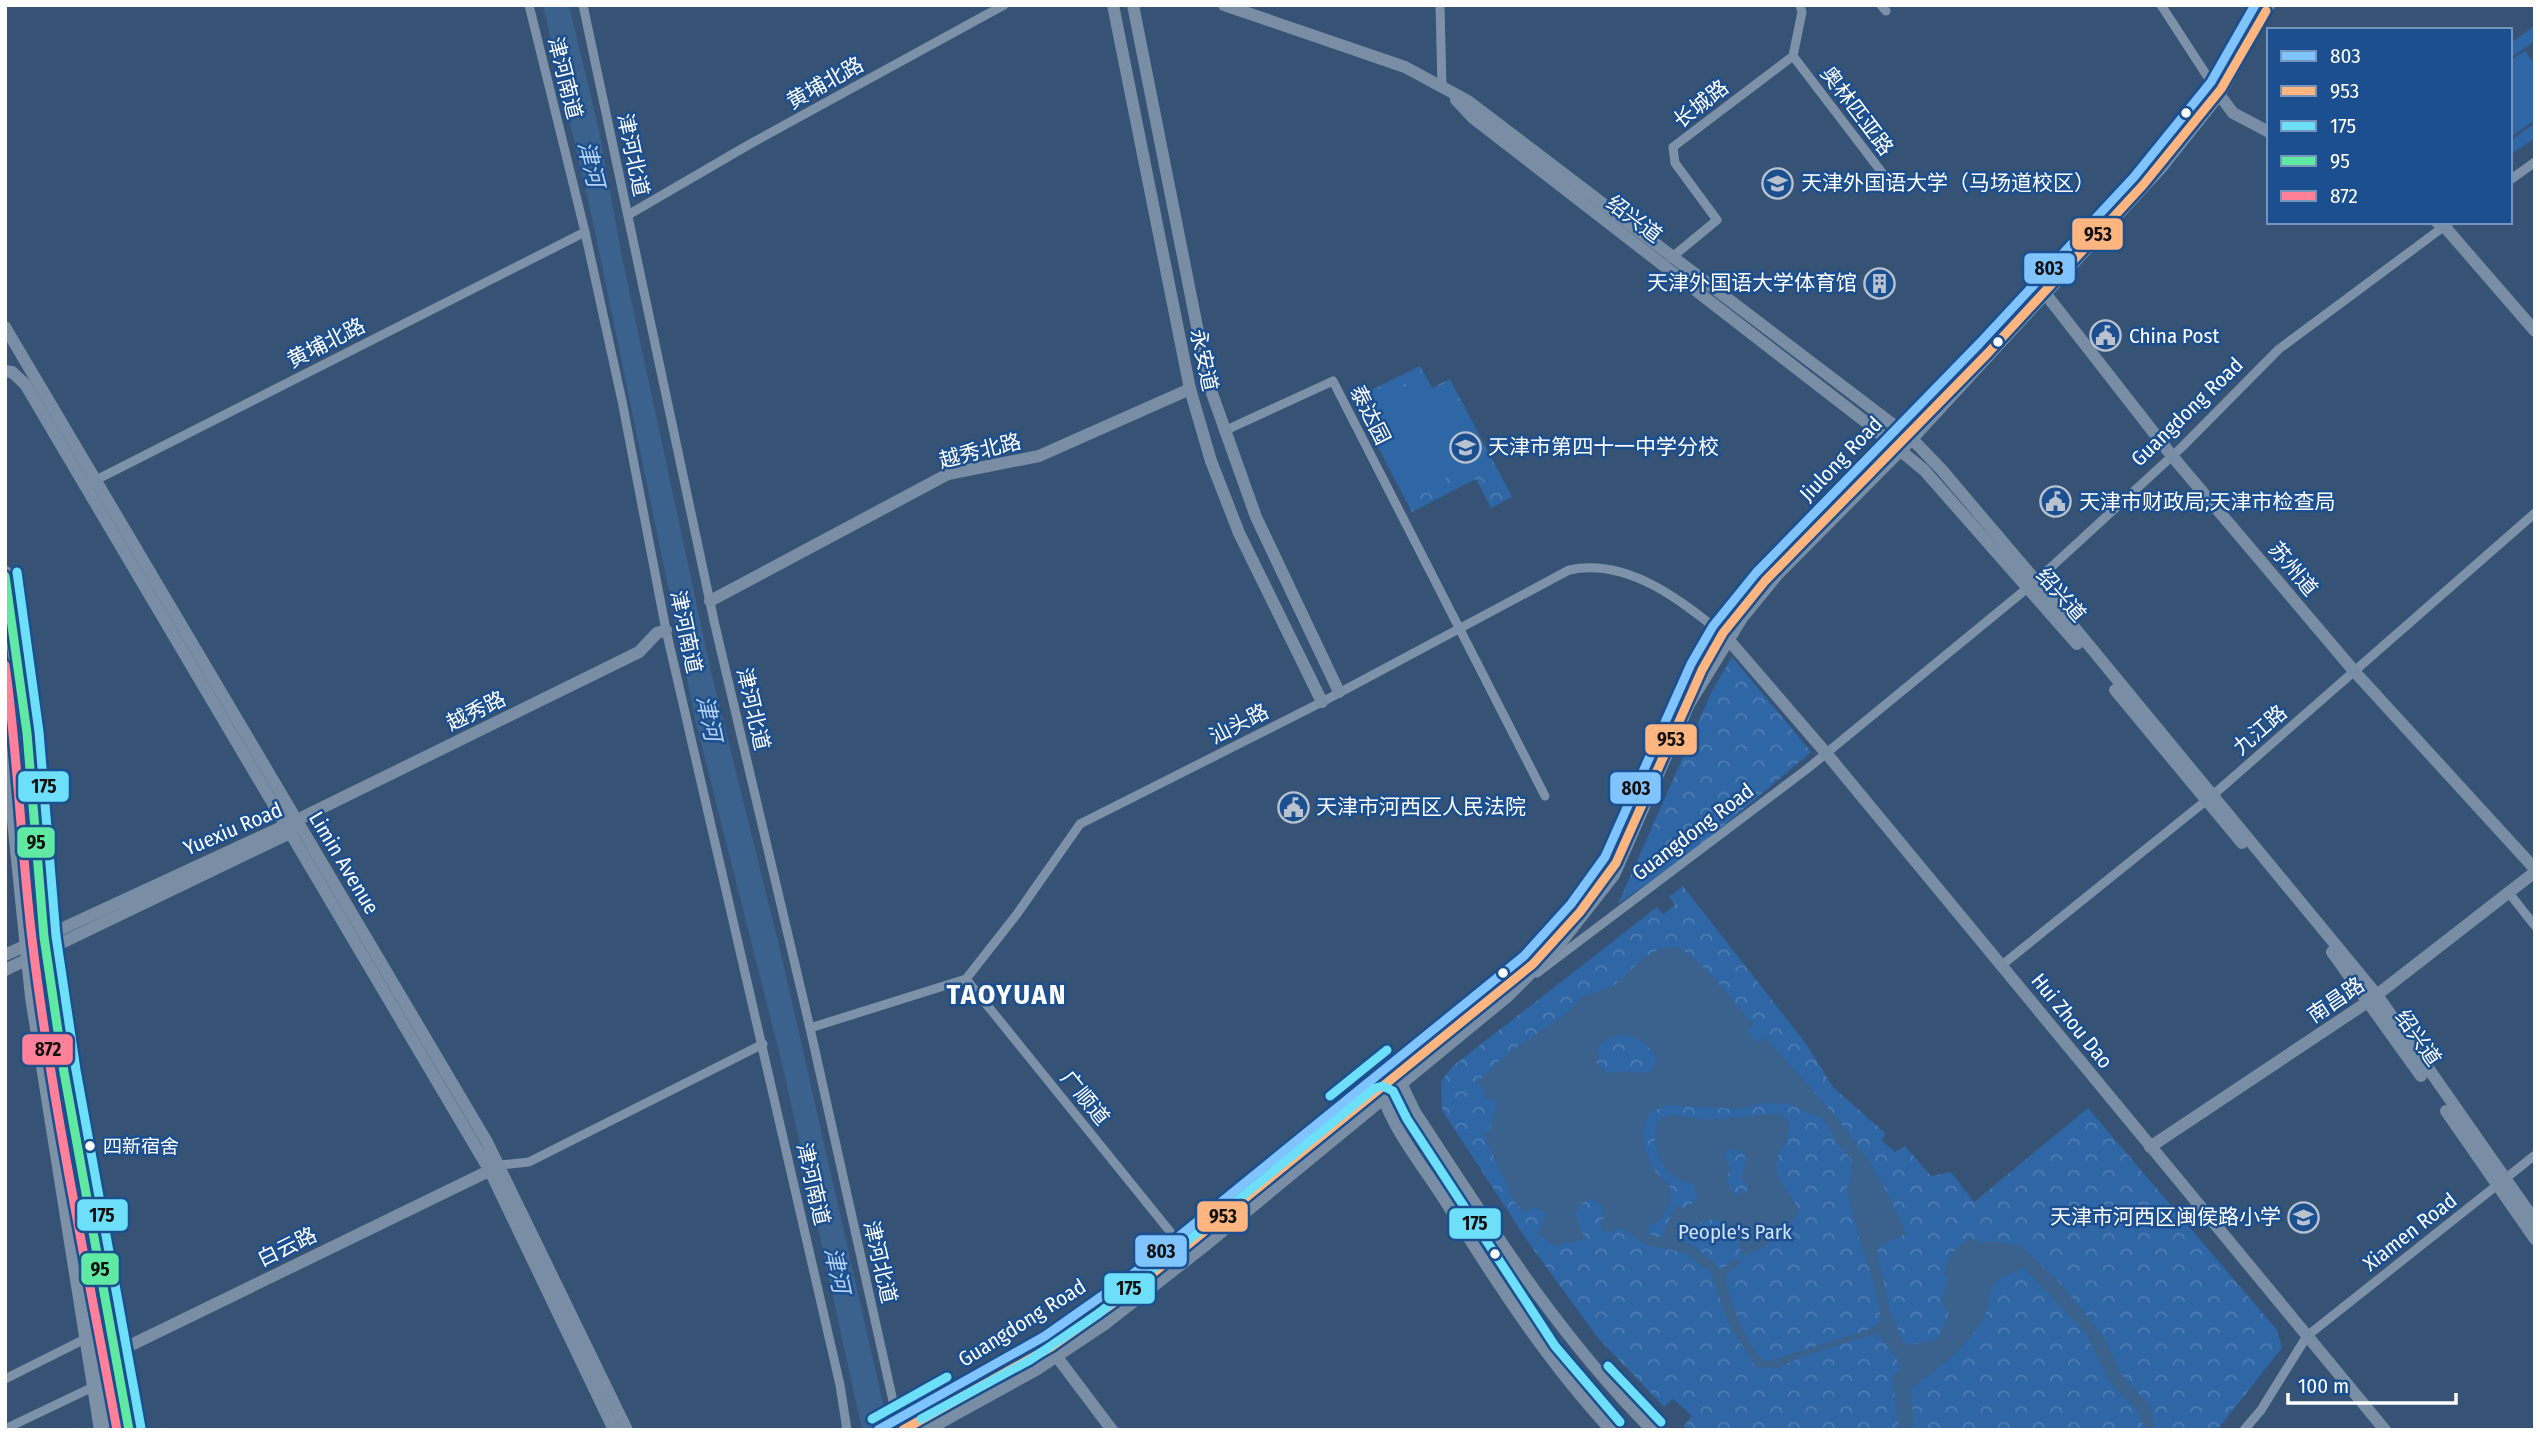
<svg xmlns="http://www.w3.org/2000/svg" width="2540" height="1435" viewBox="0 0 2540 1435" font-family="'Fira Sans Condensed','Noto Sans SC',sans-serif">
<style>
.park{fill:url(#park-crowns)}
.pitch{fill:#2f66a5}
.water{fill:#3b618d;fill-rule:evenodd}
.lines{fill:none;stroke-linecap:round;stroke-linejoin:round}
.street{stroke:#7d92a8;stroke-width:9}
.secondary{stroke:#798da4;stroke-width:12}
.highway{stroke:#7e92a7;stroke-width:16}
.bus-1-casing{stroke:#1b4f8f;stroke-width:14}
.bus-2-casing{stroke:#1b4f8f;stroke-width:14}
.bus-3-casing{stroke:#1b4f8f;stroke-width:14}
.bus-4-casing{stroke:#1b4f8f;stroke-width:14}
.bus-5-casing{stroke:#1b4f8f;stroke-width:14}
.bus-1{stroke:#80c4ff;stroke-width:9}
.bus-2{stroke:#ffb580;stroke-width:9}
.bus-3{stroke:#6ddff8;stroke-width:9}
.bus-4{stroke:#60e9a3;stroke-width:9}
.bus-5{stroke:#ff8098;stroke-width:9}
.bus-dot{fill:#fff;stroke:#1b4f8f;stroke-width:2.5}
.labels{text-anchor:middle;stroke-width:5;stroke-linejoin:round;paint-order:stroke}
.bus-label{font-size:19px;fill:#fff;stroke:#1b4f8f;text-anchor:start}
.street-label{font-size:21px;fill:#fff;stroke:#1b4f8f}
.poi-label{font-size:21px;fill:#fff;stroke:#1b4f8f;text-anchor:start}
.park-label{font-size:21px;fill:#cfe3fa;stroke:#1b4f8f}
.water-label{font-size:23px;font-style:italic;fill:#b5d3f5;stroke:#1b4f8f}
.district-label{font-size:28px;font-weight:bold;letter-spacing:2px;fill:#fff;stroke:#1b4f8f}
.line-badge{stroke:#1b4f8f;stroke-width:2.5}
.pale-badge-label{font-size:19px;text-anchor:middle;font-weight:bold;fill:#111}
</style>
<defs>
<pattern id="park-crowns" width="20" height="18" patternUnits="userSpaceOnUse" patternTransform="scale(1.75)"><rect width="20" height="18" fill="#2f66a5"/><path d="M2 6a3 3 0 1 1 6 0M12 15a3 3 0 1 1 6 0" fill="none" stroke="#4e7db2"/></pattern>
</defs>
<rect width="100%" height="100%" fill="#365274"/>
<g class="park">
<path d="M1420,366L1432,388L1450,379L1512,497L1491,508L1476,479L1412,512L1353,399Z"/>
<path d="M1732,657L1811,752L1694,851L1618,904L1712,691Z"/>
<path d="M1683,886L1807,1045L1833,1087L1885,1133L1882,1141L1895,1152L1905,1146L1931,1176L1951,1172L1974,1202L2088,1108L2277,1330L2282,1348L2217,1430H1688L1684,1426L1692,1416L1673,1399L1664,1407L1598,1338L1528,1242L1442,1110L1441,1081L1453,1066L1657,907L1663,914L1675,905L1669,897Z"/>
</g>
<g class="pitch">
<path d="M2535,26V41L2510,58V43Z"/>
<path d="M2525,51L2535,65V120L2510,137V61Z"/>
<path d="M2535,123V138L2510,155V141Z"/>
<path d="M1412,373L1423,394L1447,382L1493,466L1470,479L1466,473L1457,477L1452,467C1442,492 1418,499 1396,482L1364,417C1370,394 1383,383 1407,387L1404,378Z"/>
</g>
<g class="water">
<path d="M543,5H569L599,130L622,257L711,671L782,958L889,1430H862L784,1072L696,723L593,222Z"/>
<path d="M1678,947C1708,965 1729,998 1754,1025L1747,1031L1757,1043L1764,1037C1821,1099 1876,1154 1906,1234L1881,1245L1877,1252L1890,1312L1903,1341L1909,1345L1933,1341L1944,1332L1942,1330L1949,1314L1942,1301L1948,1276L1944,1275C1949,1255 1953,1249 1971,1238L1981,1243L1992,1241L2021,1246L2062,1285L2105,1339L2121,1374L2150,1406L2155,1430H2145L2136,1409L2110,1382L2085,1332L2024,1268C1973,1285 2000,1296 1980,1324C1962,1351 1937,1370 1911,1388L1914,1430H1899L1892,1376L1899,1371L1900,1364L1878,1333L1803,1356L1778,1368L1756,1367L1729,1324L1711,1273L1686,1253L1646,1245L1622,1228L1605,1233L1600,1223L1604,1218L1602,1206L1590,1199L1583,1202L1575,1213L1585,1239L1556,1246L1538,1235L1546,1215L1542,1210L1533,1208L1523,1212L1514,1201L1483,1133L1490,1132L1497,1101L1484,1097L1485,1088L1476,1083L1508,1053L1565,1015L1581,997L1613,986L1645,957L1661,948ZM1617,1035C1636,1035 1646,1042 1656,1057L1652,1071C1638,1075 1625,1068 1609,1074L1596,1063L1601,1056L1597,1050L1602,1042ZM1763,1103L1788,1104L1823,1119L1837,1143L1852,1160L1851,1181L1847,1186C1853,1232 1875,1273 1881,1320L1870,1329L1767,1362C1752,1359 1726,1294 1725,1276L1740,1262L1736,1258L1722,1270L1694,1246L1684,1243L1680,1236L1705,1220H1720L1739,1241L1741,1255C1763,1254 1790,1229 1799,1209C1792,1197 1779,1184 1777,1170C1773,1152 1793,1140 1789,1122L1781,1114H1769L1710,1120L1674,1115L1659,1119C1649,1137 1658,1169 1678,1179C1683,1182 1688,1181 1694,1185L1697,1195L1693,1203L1683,1208L1676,1206L1661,1238L1647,1233L1649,1225L1660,1221L1671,1202L1670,1186L1654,1170L1645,1148L1643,1129L1650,1112L1668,1105L1738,1109ZM1729,1149L1742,1151L1746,1159L1742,1178L1749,1189L1740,1195L1734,1194L1726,1180L1730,1169L1724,1154Z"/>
</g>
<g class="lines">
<g class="street">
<path d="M529,5L585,232L622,401L666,630L840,1385L847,1430"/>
<path d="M583,5L714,621L810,1028L897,1419"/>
<path d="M1440,5L1442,88"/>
<path d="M1881,5L1886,11"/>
<path d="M2161,5L2211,82"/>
<path d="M1793,56L1893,187"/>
<path d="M2510,180L2535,162"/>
<path d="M628,215L750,144L1004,5"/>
<path d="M1671,258L1717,220L1675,163L1673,147L1793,56L1802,12L1800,5"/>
<path d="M1224,431L1333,381L1545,796"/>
<path d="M92,482L585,232"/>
<path d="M2509,893L2535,926"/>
<path d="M2002,965L2213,795L2535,513"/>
<path d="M1537,973L1807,769L2036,581L2182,447L2279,349L2450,222"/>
<path d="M966,979L1176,1239"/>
<path d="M810,1028L966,979L1017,914L1080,824L1322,702L1569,570C1628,557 1684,602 1727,638"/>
<path d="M500,1165L529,1162L763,1044"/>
<path d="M5,1379L87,1338"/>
<path d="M5,1429L95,1386"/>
<path d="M2244,1430L2261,1410L2307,1336L2535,1155"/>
</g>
<g class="secondary">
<path d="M1113,5L1190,389L1211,461L1239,533L1322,702"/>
<path d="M1133,5L1208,382L1256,517L1339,692"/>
<path d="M1224,5L1405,67L1468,101L1912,439L1941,469L2036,581L2377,995L2535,1221"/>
<path d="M2215,89L2233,113L2269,132"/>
<path d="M1456,100L1473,118L1867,423L1924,470L2077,644"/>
<path d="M2437,222L2444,226L2535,331"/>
<path d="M2041,288L2172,456L2354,671L2535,869"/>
<path d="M5,327L487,1142L627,1430"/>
<path d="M5,371L12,372L25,384L490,1171L614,1430"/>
<path d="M710,601L948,474L1039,456L1190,389"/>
<path d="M1727,638L1826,753L2385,1430"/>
<path d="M2115,690L2242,843"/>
<path d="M2332,952L2421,1076"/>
<path d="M5,955L297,820L639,652L657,633L666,630"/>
<path d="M5,970L290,833L293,828"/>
<path d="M1395,1060L1401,1083L1415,1112C1489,1225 1556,1333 1652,1430"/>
<path d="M1377,1075C1385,1120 1418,1159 1442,1196C1494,1278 1545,1359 1611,1430"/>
<path d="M2446,1111L2535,1239"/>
<path d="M2150,1147L2369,1001L2535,872"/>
<path d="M1045,1336L1057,1357L1112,1430"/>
<path d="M92,1364L497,1167"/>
<path d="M878,1430L1045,1336L1129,1277L1524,956L1571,904L1605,857L1691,664L1713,626L1756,573L1979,344L2134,177L2211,82L2255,5"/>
<path d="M927,1430L1036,1370L1105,1324L1202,1248L1508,996L1559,945L1614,875L1689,704L1742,618L1778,574L1912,439L2161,168L2219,95L2269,5"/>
</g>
<g class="highway">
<path d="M5,574L27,733L44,937L64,1072L129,1430"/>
<path d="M5,722L33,997L102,1430"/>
</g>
<defs>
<path id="bus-1" d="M878,1430L1045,1336L1129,1277L1524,956L1571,904L1605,857L1691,664L1713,626L1756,573L1979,344L2134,177L2211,82L2255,5"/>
<path id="bus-2" d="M903,1430L1051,1347L1136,1287L1533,964L1580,912L1616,863L1702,670L1723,633L1765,581L1988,353L2143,185L2221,89L2266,11"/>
<g id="bus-3">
<path d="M17,572L39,732L56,936L76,1070L141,1428"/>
<path d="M1330,1096L1387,1050"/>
<path d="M1608,1366L1661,1422"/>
<path d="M872,1419L947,1377"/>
<path d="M921,1419L1030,1360L1098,1314L1375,1088L1383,1086L1393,1091L1407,1119L1555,1346L1620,1422"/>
</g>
<path id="bus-4" d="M5,576L27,733L44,937L64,1072L129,1430"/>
<path id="bus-5" d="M5,665C18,756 21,848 32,939C52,1104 87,1267 117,1430"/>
</defs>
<use href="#bus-1" class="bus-1-casing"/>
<use href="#bus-2" class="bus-2-casing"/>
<use href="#bus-3" class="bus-3-casing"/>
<use href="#bus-4" class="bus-4-casing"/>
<use href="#bus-5" class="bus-5-casing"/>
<use href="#bus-1" class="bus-1"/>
<use href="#bus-2" class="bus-2"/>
<use href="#bus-3" class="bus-3"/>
<use href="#bus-4" class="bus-4"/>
<use href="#bus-5" class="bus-5"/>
</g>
<defs>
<symbol id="university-ring" viewBox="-11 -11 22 22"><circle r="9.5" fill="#1b4f8f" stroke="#b9c2ce" stroke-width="1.5"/><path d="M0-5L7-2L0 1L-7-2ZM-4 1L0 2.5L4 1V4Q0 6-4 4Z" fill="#b9c2ce"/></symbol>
<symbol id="building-ring" viewBox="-11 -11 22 22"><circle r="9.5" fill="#1b4f8f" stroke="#b9c2ce" stroke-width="1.5"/><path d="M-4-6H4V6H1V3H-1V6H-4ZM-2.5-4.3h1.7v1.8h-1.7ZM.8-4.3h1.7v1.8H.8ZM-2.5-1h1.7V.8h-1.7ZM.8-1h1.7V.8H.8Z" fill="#b9c2ce"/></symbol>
<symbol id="civic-ring" viewBox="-11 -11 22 22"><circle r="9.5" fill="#1b4f8f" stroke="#b9c2ce" stroke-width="1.5"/><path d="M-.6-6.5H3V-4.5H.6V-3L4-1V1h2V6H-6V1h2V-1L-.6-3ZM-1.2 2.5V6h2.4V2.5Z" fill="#b9c2ce"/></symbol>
<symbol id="school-ring" viewBox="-11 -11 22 22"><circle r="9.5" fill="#1b4f8f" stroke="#b9c2ce" stroke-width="1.5"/><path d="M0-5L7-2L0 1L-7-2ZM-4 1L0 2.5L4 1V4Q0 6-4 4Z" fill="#b9c2ce"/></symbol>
</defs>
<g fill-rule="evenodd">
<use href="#university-ring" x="1760" y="166" width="35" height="35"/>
<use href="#building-ring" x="1862" y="266" width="35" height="35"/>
<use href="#civic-ring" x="2088" y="318" width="35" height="35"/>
<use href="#school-ring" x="1448" y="430" width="35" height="35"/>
<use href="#civic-ring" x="2038" y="484" width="35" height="35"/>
<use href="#civic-ring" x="1276" y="790" width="35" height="35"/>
<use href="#school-ring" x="2286" y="1200" width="35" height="35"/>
</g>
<g class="bus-dot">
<circle cx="2186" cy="113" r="6"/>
<circle cx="1998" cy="342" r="6"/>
<circle cx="1503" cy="973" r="6"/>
<circle cx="90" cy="1146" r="6"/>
<circle cx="1495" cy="1254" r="6"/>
</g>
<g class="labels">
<g class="bus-label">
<text x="103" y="1153">四新宿舍</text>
</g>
<g class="street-label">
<text transform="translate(565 78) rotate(76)" y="7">津河南道</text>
<text transform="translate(825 83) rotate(-29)" y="7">黄埔北路</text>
<text transform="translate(1701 104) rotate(-38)" y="7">长城路</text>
<text transform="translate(1857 111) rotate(53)" y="7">奥林匹亚路</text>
<text transform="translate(633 155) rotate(78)" y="7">津河北道</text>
<text transform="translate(1634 219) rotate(37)" y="7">绍兴道</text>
<text transform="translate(326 343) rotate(-27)" y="7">黄埔北路</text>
<text transform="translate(1204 360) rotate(78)" y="7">永安道</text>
<text transform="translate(2187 412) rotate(-44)" y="7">Guangdong Road</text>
<text transform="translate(1370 415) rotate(63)" y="7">泰达园</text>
<text transform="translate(980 451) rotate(-14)" y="7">越秀北路</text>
<text transform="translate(1841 459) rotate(-46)" y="7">Jiulong Road</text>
<text transform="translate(2293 569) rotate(50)" y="7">苏州道</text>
<text transform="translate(2061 595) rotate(49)" y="7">绍兴道</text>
<text transform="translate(686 632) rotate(78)" y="7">津河南道</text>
<text transform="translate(753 709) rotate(77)" y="7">津河北道</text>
<text transform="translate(476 711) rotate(-26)" y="7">越秀路</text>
<text transform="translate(1239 724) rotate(-27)" y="7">汕头路</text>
<text transform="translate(2260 730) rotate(-41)" y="7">九江路</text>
<text transform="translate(233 829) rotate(-23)" y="7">Yuexiu Road</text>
<text transform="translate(1693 832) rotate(-37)" y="7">Guangdong Road</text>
<text transform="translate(344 863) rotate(59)" y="7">Limin Avenue</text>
<text transform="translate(2336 1000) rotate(-34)" y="7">南昌路</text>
<text transform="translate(2072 1021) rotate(51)" y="7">Hui Zhou Dao</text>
<text transform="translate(2418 1038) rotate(55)" y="7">绍兴道</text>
<text transform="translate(1085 1098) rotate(51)" y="7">广顺道</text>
<text transform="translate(813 1184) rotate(77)" y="7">津河南道</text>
<text transform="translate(2410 1232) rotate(-38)" y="7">Xiamen Road</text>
<text transform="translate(287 1247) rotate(-26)" y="7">白云路</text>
<text transform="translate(880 1262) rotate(77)" y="7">津河北道</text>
<text transform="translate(1022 1323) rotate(-32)" y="7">Guangdong Road</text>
</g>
<g class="poi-label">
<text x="1801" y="190">天津外国语大学（马场道校区）</text>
<text x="1857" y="290" text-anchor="end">天津外国语大学体育馆</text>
<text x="2129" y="343">China Post</text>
<text x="1488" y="454">天津市第四十一中学分校</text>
<text x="2079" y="509">天津市财政局;天津市检查局</text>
<text x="1316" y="814">天津市河西区人民法院</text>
<text x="2281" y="1224" text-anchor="end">天津市河西区闽侯路小学</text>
</g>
<g class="park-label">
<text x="1735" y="1239">People's Park</text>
</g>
<g class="water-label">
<text transform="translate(591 164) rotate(76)" y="8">津河</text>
<text transform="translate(709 718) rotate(78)" y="8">津河</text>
<text transform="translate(837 1270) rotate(78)" y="8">津河</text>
</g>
<g class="district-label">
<text x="1007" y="1004">TAOYUAN</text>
</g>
</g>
<g class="line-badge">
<rect x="2071" y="217" width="53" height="34" rx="7" fill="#ffb580"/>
<rect x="2023" y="252" width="53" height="33" rx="7" fill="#80c4ff"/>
<rect x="1644" y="723" width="54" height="33" rx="7" fill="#ffb580"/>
<rect x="17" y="770" width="53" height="33" rx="7" fill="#6ddff8"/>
<rect x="1609" y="771" width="53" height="34" rx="7" fill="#80c4ff"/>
<rect x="16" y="826" width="40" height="33" rx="7" fill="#60e9a3"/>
<rect x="21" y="1033" width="53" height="33" rx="7" fill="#ff8098"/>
<rect x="76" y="1198" width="53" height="34" rx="7" fill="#6ddff8"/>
<rect x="1196" y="1200" width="53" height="33" rx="7" fill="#ffb580"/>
<rect x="1448" y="1207" width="54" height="33" rx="7" fill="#6ddff8"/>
<rect x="1134" y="1234" width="54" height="34" rx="7" fill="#80c4ff"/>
<rect x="80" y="1252" width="40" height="34" rx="7" fill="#60e9a3"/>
<rect x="1103" y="1272" width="53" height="33" rx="7" fill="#6ddff8"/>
</g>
<g class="pale-badge-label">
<text x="2098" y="241">953</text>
<text x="2049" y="275">803</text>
<text x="1671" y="746">953</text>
<text x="44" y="793">175</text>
<text x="1636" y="795">803</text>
<text x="36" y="849">95</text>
<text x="48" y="1056">872</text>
<text x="102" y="1222">175</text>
<text x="1223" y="1223">953</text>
<text x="1475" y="1230">175</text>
<text x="1161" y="1258">803</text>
<text x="100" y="1276">95</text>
<text x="1129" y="1295">175</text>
</g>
<rect width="2540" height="1435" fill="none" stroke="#ffffff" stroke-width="14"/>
<rect x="2267" y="28" width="245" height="196" fill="#1b4f8f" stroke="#7695bc" stroke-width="2"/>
<rect x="2281" y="51" width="35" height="10" fill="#80c4ff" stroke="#7695bc" stroke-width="2"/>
<text x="2330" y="63" font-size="21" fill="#ffffff">803</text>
<rect x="2281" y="86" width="35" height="10" fill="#ffb580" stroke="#7695bc" stroke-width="2"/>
<text x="2330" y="98" font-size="21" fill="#ffffff">953</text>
<rect x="2281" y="121" width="35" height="10" fill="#6ddff8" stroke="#7695bc" stroke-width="2"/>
<text x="2330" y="133" font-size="21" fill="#ffffff">175</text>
<rect x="2281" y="156" width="35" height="10" fill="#60e9a3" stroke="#7695bc" stroke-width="2"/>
<text x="2330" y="168" font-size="21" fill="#ffffff">95</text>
<rect x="2281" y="191" width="35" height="10" fill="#ff8098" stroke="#7695bc" stroke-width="2"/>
<text x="2330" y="203" font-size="21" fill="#ffffff">872</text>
<path d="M2288 1393v10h168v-10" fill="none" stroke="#ffffff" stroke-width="3.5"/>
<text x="2298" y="1393" font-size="21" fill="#ffffff" stroke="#1b4f8f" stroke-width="5" paint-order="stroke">100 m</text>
</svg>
